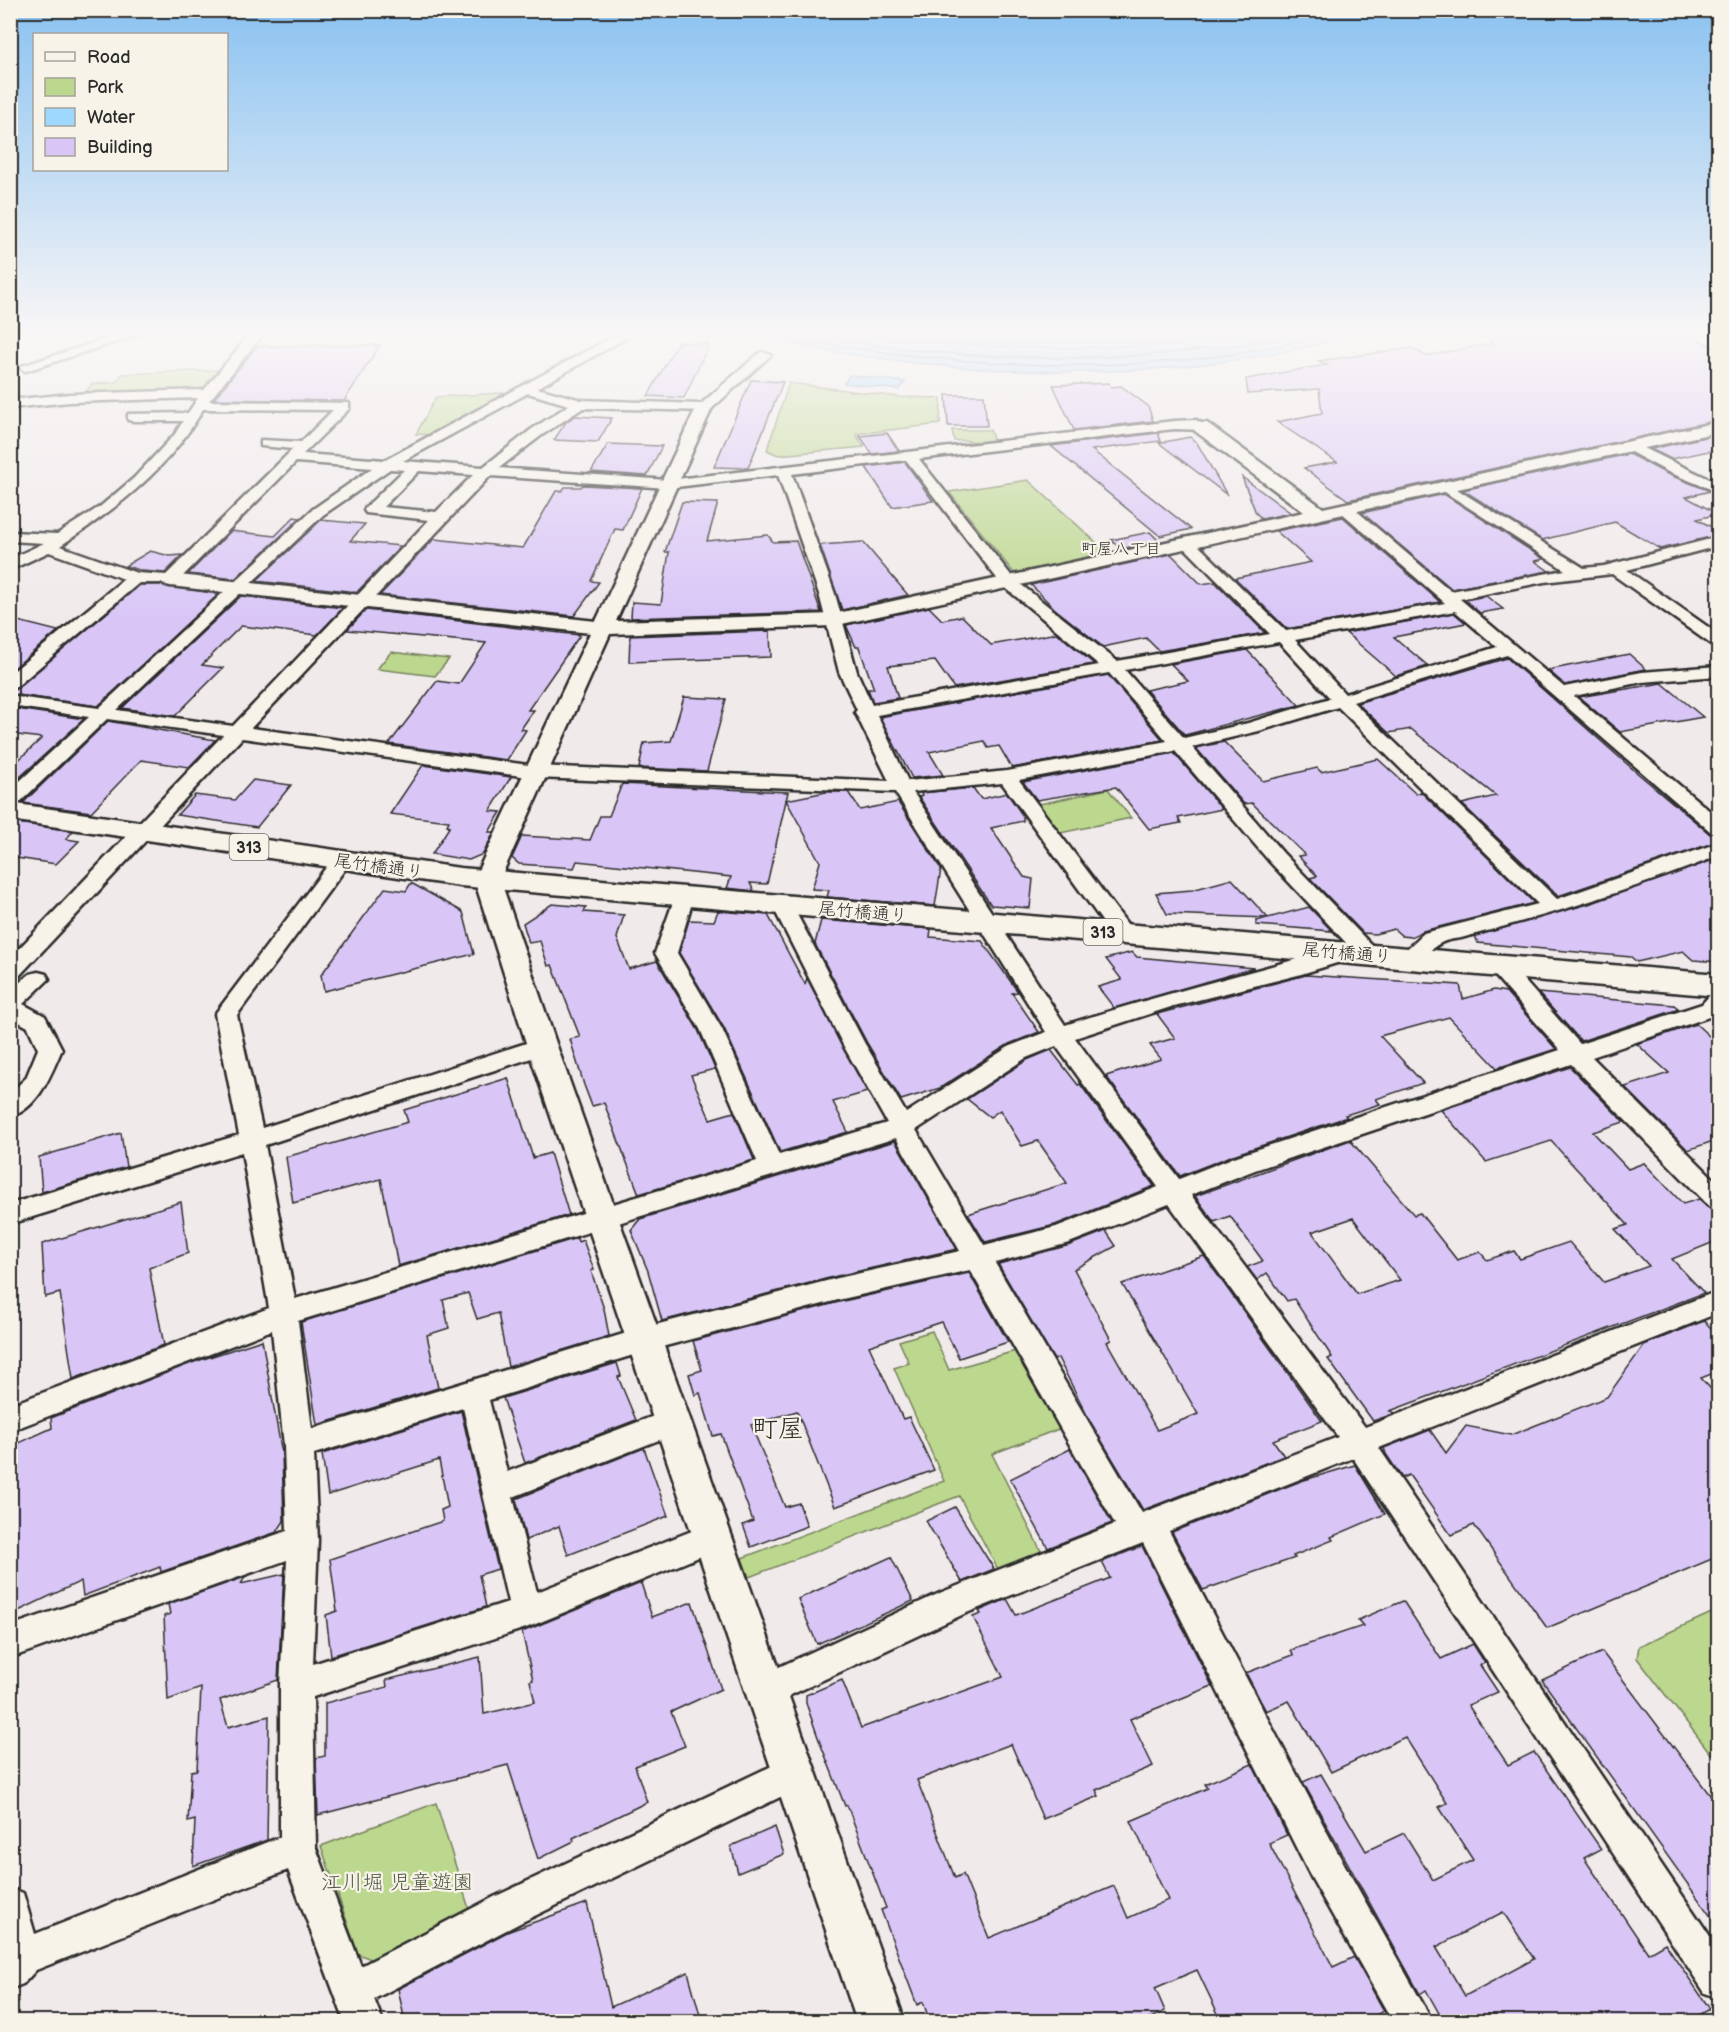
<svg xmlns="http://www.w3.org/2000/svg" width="1729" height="2032" viewBox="0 0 1729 2032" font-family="'Balsamiq Sans','Klee One',sans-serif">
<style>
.green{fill:#bcd78e;stroke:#74815c;stroke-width:1.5}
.water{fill:#9ed8ff;stroke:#7093aa;stroke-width:1.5}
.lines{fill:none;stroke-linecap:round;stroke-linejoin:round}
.shore{stroke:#597080;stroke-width:1.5}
.building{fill:#d9c6f7;stroke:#2b2b2b;stroke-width:1.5;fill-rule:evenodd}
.minor-casing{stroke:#2b2b2b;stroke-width:5}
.tertiary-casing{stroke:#2b2b2b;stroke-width:5}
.primary-casing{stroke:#2b2b2b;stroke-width:5}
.minor{fill:#f7f3e8;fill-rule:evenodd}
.tertiary{fill:#f7f3e8;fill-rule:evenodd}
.primary{fill:#f7f3e8;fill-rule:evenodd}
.labels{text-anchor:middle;stroke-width:4.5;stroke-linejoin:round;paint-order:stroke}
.far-neighbourhood-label{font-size:16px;fill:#2b2b2b;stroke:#f7f3e8}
.shield{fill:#f7f3e8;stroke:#686764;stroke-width:1.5}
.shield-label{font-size:16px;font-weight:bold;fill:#2b2b2b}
.street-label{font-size:18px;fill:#2b2b2b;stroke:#f7f3e8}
.near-park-label{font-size:21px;fill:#4f5644;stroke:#f7f3e8}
.near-quarter-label{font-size:26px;fill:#2b2b2b;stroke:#f7f3e8}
</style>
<rect width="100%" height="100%" fill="#f1eaeb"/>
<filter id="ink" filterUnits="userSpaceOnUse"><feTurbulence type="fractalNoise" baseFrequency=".0167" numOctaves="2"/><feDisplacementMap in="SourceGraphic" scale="12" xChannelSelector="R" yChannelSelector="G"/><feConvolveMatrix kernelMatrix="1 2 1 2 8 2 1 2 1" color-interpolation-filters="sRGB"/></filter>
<g filter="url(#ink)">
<g class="green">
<path d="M221,370L205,391L83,396L92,384L116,382L122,374Z"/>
<path d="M789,383L899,397L941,398L940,424L856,434L864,447L778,455L767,450Z"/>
<path d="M517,392L434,435L416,434L436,397Z"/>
<path d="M952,430H990L994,442C979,444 970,439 954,441Z"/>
<path d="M1028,480L1109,554L1014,573L949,492Z"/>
<path d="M391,652L449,659L435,676L377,669Z"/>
<path d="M1108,789L1131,818L1056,834L1035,805Z"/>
<path d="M932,1331L949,1370L1019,1350L1064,1427L992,1454L1044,1557L1001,1575L959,1496L749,1577L742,1558L944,1481L894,1368L909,1363L899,1341Z"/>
<path d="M1718,1610V1763L1637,1658L1639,1646Z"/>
<path d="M436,1803L470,1912L378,1962L358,1954L321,1846Z"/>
</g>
<g class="water">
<path d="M740,333H1362C1159,390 944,379 740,333Z"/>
<path d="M850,375H851L905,382L899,390L844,383Z"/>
</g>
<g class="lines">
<g class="shore">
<path d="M767,333C909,361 1051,374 1195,359C1243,354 1291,343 1338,333"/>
<path d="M802,333C970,365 1138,367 1306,333"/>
<path d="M855,333C991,352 1123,354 1259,333"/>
</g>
</g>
<g class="building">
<path d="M1475,333H1684L1719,349V420L1348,500L1304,468L1337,462L1277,422L1322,413L1319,389L1248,394L1246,379L1327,365L1319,361L1412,348L1426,356L1494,343Z"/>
<path d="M678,342L709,344L684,398L648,396Z"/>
<path d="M380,345L344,401L214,399L257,346Z"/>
<path d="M751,380L783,382L748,468L714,467Z"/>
<path d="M1109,383L1111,387L1121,386L1148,406L1153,421L1074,430L1053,385Z"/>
<path d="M946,395H984L987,426H948Z"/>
<path d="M575,416L612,418L598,442L554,440L566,422Z"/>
<path d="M887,433L899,451L872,454L860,436Z"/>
<path d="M1158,433L1161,441L1092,450L1191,529L1160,536L1051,446Z"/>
<path d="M1719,434V449L1671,459L1651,449Z"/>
<path d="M1190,437L1197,443L1227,495L1159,443Z"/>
<path d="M608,444L662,446L647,476L591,472Z"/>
<path d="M1629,454L1667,474L1710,491L1686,497L1718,514L1697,519L1719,531V535L1660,549L1615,522L1542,540L1463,490Z"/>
<path d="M905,462L915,476L933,501L892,507L866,467Z"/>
<path d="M1242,477L1291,513L1262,519L1256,513Z"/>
<path d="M583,485L642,488L623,530L615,529L591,581L599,582L574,616L380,595L434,539L523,548L556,491H562L565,487H581Z"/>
<path d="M1444,494L1544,559L1535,561L1549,571L1452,589L1362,513Z"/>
<path d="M682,502L718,503L707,541L768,535L773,542L796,541L821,612L631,618L632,602L661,604L669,552H665Z"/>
<path d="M294,517L300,518L235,579L188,574L231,531L275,536Z"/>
<path d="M1343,517L1440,602L1287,629L1235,578L1311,562L1276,531Z"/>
<path d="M321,520L365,524L350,541L401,546L357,592L256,581Z"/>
<path d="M1150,532L1159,541L1121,549L1111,540Z"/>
<path d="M863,542L908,595L842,610L820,545Z"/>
<path d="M150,551L170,556L183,555L165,573L143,571L125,566Z"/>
<path d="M1171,554L1201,584L1215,582L1265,633L1159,651L1146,638L1103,647L1055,609L1031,585Z"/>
<path d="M140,585H161L219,594L98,706L10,694Z"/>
<path d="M241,596L343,608L317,635L241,626L202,665L223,668L175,716L122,708Z"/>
<path d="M1486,596L1503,609L1480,613L1465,600Z"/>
<path d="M929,607L942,620L962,616L991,645L1057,633L1094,664L954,688L935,661L888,666L898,698L873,702L868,689H874L859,647H856L846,625Z"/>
<path d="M366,610L561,633L580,635L528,710H534L521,729L526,730L507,760L389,744L437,681L459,684L486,643L347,630Z"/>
<path d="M1454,613L1466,623L1394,637L1428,666L1396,676L1346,633Z"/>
<path d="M10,619L58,631L14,668L10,667Z"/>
<path d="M770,631L771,657L629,662L630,636Z"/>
<path d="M1247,650L1299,705L1185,735L1146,690L1188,681L1171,664Z"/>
<path d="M1629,654L1646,669L1565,685L1548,670Z"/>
<path d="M1507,658L1635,771L1710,834L1719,836V841L1558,896L1462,804L1496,796L1411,729L1389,733L1357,703Z"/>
<path d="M1108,675L1163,740L1012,768L999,746L988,748L984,741L929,752L943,775L912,778L880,717Z"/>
<path d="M1662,683L1703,717L1620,732L1579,697Z"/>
<path d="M684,697L726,699L707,771L639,768L644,743L671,741Z"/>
<path d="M10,708L84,719L10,786V768L42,738L10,734Z"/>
<path d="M108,721L215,740L189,767L141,760L91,812L23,803Z"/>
<path d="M1224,742L1263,781L1317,768L1321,772L1378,759L1416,794L1421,792L1534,903L1423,931L1411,937L1402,936L1394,929L1375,934L1363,933L1310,878L1317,876L1298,856L1305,855L1252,803L1244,804L1196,748Z"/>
<path d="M1174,753L1222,809L1178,818L1181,823L1149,829L1116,787L1037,800L1023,782Z"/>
<path d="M423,765L511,777L490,811L501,812L489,832H494L483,854L469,860L432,854L450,826L447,825L449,821L390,814Z"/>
<path d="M253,780L291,785L257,827L177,815L195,795L235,800Z"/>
<path d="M622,784L788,792L767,884L750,883L754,891L727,888L731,877L577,861L574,868L519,864L512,858L522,836L590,840L600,816H609Z"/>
<path d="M973,788L981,799L1007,793L1023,816V821L991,828L1024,877L1033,879L1030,908L991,905L919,797L922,796L921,793Z"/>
<path d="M826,792H848L860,810L898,802L941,869L935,906L827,897L829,890L812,889L820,862L786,800Z"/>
<path d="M10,822L73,831L66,839L79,841L56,864L10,857Z"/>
<path d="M1719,858V962L1693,960L1683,951L1637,962L1631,957L1478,943L1475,936L1592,903Z"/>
<path d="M1232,879L1268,918L1309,907L1332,931L1256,925V921L1267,918L1167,914L1156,893L1192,890Z"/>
<path d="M411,883L463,912L474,954L324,991L321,975L385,888L406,891Z"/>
<path d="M552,904L586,907L584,912L624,915L617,938L629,969L657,961L698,1030L715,1069L691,1075L710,1119L734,1112L754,1160L639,1194L604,1103L592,1106L584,1085L570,1039L580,1037L552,965L548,966L540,941L529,943L523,923Z"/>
<path d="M718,911L768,915L805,984L807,978L867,1092L833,1102L848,1132L780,1152L724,1028L679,953L689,920L714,921Z"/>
<path d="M821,920L931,929L930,937L982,941L1018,992L1012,993L1039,1032L1009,1044L940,1088L901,1100L867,1043L815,944Z"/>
<path d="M1132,952L1137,957L1254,968L1114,1008L1098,987L1122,980L1106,959Z"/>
<path d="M1306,975L1460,985L1463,999L1494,990L1506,992L1556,1049L1497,1068L1449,1017L1380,1036L1423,1083L1376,1099L1380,1104L1345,1115L1347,1117L1236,1154L1180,1176L1106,1076L1161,1059L1150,1045L1175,1038L1157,1014Z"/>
<path d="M1538,993L1674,1005L1679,1009L1581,1041Z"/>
<path d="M1696,1024L1719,1045V1139L1688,1150L1625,1087L1669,1073L1637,1044Z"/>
<path d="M1051,1050L1078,1085L1080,1084L1154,1186L1055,1225L985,1242L968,1214L1067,1183L1038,1141L1022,1146L1000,1110L990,1117L967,1099L1027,1060Z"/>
<path d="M1570,1067L1624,1122L1593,1132L1628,1169L1644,1163L1683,1204L1699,1199L1719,1216V1240L1672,1259L1704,1293L1390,1411L1396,1413L1373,1421L1328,1359L1332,1357L1294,1299L1287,1301L1267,1273L1257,1280L1247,1267L1263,1261L1230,1216L1214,1222L1195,1196L1350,1140L1414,1215L1420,1213L1457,1260L1480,1252L1487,1260L1514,1251L1520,1259L1569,1242L1604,1282L1649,1266L1615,1229L1628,1225L1551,1141L1486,1162L1441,1110ZM1353,1218L1400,1280L1357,1294L1312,1232Z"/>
<path d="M508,1078L533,1158L550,1153L569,1215L398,1266L381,1179L293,1203L286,1157L408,1122L404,1110Z"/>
<path d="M121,1133L126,1167L42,1192L39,1157Z"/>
<path d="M895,1141L957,1249L837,1276L662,1321L648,1271L631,1230L640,1219Z"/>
<path d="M181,1202L188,1253L149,1268L164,1345L73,1379L60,1293L45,1297L42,1244Z"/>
<path d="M1106,1231L1116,1246L1074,1269L1111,1340L1107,1342L1157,1430L1198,1414L1122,1284L1204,1256L1322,1421L1273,1440L1284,1456L1143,1510L1091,1423L1058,1358L1054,1360L998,1264L1070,1245Z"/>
<path d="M577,1238L578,1242L583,1240L594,1270L591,1271L604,1309L609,1336L508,1367L498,1313L477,1319L468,1293L443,1300L449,1328L427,1335L438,1388L317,1425L301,1322Z"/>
<path d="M969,1273L1008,1342L959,1358L941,1322L869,1346L903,1419L909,1417L934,1470L835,1507L797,1411L751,1425L785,1507L799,1503L807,1526L751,1547L743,1525L753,1521L721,1434L713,1436L700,1393L695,1395L689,1374L702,1370L693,1341L839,1302Z"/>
<path d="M1704,1321L1719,1336V1371L1701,1378L1719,1398V1556L1547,1628L1474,1525L1451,1535L1409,1475L1402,1478L1386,1454L1384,1448L1430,1430L1446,1453L1466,1426L1511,1435L1607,1397L1644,1345Z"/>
<path d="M262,1340L282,1454L284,1521L277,1532L161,1572L160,1567L83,1596L81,1581L10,1615V1447L52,1428L51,1418L194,1362Z"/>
<path d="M617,1363L621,1376L618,1377L636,1420L525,1463L503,1398Z"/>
<path d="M461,1411L498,1569L479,1575L486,1607L331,1656L326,1615L337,1611L330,1559L443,1521L441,1510L448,1507L439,1460L328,1495L322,1454Z"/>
<path d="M644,1448L668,1516L568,1555L559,1526L526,1540L516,1499Z"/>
<path d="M1070,1449L1112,1523L1048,1548L1010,1479Z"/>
<path d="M1355,1465L1385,1514L1331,1537L1333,1540L1293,1556L1295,1558L1203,1590L1172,1532L1301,1481Z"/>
<path d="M955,1507L994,1569L962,1582L926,1521Z"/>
<path d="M1142,1546L1212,1686L1130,1719L1153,1766L1096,1790L1099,1796L1043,1819L1011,1744L917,1780L955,1878L963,1874L989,1938L1114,1886L1128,1918L1168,1900L1131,1821L1208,1788L1205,1784L1252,1764L1287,1835L1269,1843L1333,1967L1354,1957L1384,2011L1362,2022H1222L1197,1970L1155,1988L1165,2011L1143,2022H930L923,2002L917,2005L881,1910L886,1908L847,1805L845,1806L819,1740L806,1703V1695L842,1680L861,1728L1003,1677L973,1617L981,1614L979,1611L1007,1599L1016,1615L1065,1596L1110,1578L1102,1562Z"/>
<path d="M891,1557L913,1601L817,1644L798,1599Z"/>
<path d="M284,1574L278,1680L220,1700L228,1727L269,1716L267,1840L193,1866L195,1820L188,1822L191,1771L197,1770L201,1688L168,1700L164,1616L170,1614L168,1604L245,1577L241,1584Z"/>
<path d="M641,1583L652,1617L692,1602L721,1689L671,1712L685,1746L635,1766L647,1802L573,1838L574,1841L538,1859L508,1765L318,1815L316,1758L325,1756V1703L387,1687L386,1680L480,1657L484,1714L535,1702L530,1681L533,1680L522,1632Z"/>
<path d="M1403,1601L1441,1659L1473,1644L1485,1663L1480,1665L1498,1692L1468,1705L1508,1765L1534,1752L1601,1849L1584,1858L1648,1953L1665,1943L1710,2009L1687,2022H1444L1426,1990L1420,1994L1303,1782L1321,1774L1366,1851L1404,1833L1433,1880L1473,1860L1439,1807L1447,1803L1405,1737L1331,1772L1289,1701L1266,1711L1246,1673L1293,1655L1291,1650L1363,1626L1358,1620ZM1503,1912L1534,1959L1465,1996L1436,1947Z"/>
<path d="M1602,1652L1719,1807V1928L1542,1680Z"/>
<path d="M775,1827L784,1854L738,1873L731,1846Z"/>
<path d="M587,1903L611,2007L688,1972L702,2022H405L398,1989L507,1932Z"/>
</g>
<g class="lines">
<defs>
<g id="minor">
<path d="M124,333H143L29,370L25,371L19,367Z"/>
<path d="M251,333H264L209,401L349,403V409L303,454L385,460L620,333H635L537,388L581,400L701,404L761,352L771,355L709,411L583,408L542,435L499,468L668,480L1174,421L1196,420L1208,427L1206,430L1174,429L919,459L1014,579L1117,661L1270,634L1184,547L1181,544L1184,541H1194L1286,631L1445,603L1341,512L1339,509L1346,505L1351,506L1451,591L1565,570L1440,489V483L1445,482L1584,568L1604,566L1718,537V546L1627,570L1718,634V646L1712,645L1612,574L1544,582L1460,599L1564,687L1642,672L1718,666V676L1642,682L1574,696L1718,818V834L1711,832L1507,655L1353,702L1557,899L1718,843V856C1634,889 1549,915 1461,938C1454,939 1445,940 1439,944C1425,952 1418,968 1400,963L1397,958L1424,933L1538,904L1338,707L1259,731L1192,747L1283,853L1381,955L1378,960C1367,963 1363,961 1356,953L1353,958L1298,975L1174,1006L1075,1038L1179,1179L1237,1156L1560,1050L1491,971L1488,966L1491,961L1499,959L1507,961L1580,1044L1702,1004L1710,995L1718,992V1014L1592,1057L1718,1183V1209L1709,1206L1571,1064L1255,1170L1191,1195L1365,1427L1718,1291V1313L1379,1448L1718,1948V1998L1705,1993L1353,1458L1169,1531L1338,1853L1433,2022H1393L1312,1879L1143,1543L964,1614L765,1707L753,1703L749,1691L753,1679L942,1592L1115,1524L970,1270L838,1300L643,1352L489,1400L507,1472L672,1409L682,1413L686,1422L682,1431L513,1497L537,1592L712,1523L723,1527L727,1537L723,1547L526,1628L313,1697L316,1848L361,1966L494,1897L793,1756L805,1761L810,1773L805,1785L520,1923L374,1999L383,2022H345L288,1870L36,1970L23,1984L10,1989V1888L23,1893L35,1934L280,1837V1684L287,1560L10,1658V1626L287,1531L284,1446L272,1330L10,1431V1405L269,1308L242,1152L10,1224V1204L239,1135L215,1014L334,857H348L351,861L237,1015L262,1128L542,1038L550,1040L553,1046L550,1052L265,1145L295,1299L757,1161L700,1029L655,953L677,891H691L694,896L677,953L722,1029L779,1155L887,1123L843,1045L772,905L775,900H789L792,905L865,1044L906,1113L1010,1046L1046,1032L895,792L536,778L242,738L19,976L10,978V958L223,735L107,719L17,805L10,807V790L89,717L10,706V696L99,708L313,509L372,468L296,462L176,583H139L16,687L10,688V674L124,579L49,552L10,570V559L44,543L10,541V532L57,534L101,506L134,478L175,434L183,421H133L128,420V414L188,413L198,398L70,402L10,408V400L70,394L204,390ZM528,393L569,405L532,429L483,467L403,461ZM203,409L333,410L301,442L261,440V446L293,449L166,575L137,573L60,546C118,507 168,470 203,409ZM906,460L1002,585L1099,665L872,705L857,672L835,594L792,474ZM390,469L404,470L366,507L364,510L366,513L429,520L233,726L117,710L323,515ZM419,471L473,475L436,512L383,507ZM778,475L819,594L839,672L857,710L855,712L889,781L536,766L251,728L490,476L668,488ZM1455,611L1497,647L1345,694L1295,640ZM1279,642L1330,698L1248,723L1184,738L1125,670ZM1109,673L1167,741L1007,771L908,781L877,715ZM1175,751L1269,861L1350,947L1345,946C1251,972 1158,995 1065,1025L913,792L1002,783L1115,939H1131L1134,934L1131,929L1019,780ZM1056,1046L1158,1187L1056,1227L984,1245L916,1130L1026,1058ZM896,1138L960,1251L838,1278L643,1328L312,1429L298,1321ZM1169,1204L1338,1437L1142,1513L995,1263L1069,1243ZM463,1408L508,1602L313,1664L318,1540L314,1454Z"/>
<path d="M1630,442L1718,483V492L1668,472L1625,449L1623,446Z"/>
<path d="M38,972L46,974L49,979L23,1004L45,1016L62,1049C51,1074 39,1108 10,1117V1093L26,1078L38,1049L28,1027L10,1017V990L30,974Z"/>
</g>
<path id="tertiary" d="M704,403L712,408L616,621L833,614L1304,512L1195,431L1193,427L1195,423H1207L1323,508L1718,422V432L833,626L610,634L500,879L557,1046L905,2022H857L527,1046L474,879L590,633L170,586L163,584L160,580L163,576L170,574L596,621L696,408Z"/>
<path id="primary" d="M10,803L460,868L1718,974V996L460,886L10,820Z"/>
</defs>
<use href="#minor" class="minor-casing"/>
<use href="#tertiary" class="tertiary-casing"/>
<use href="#primary" class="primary-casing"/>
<use href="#minor" class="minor"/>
<use href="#tertiary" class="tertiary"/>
<use href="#primary" class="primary"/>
</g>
</g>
<linearGradient id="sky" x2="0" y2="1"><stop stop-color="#8ac2f1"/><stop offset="0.54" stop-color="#f9f6f6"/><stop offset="1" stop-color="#f9f6f6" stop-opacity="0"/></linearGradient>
<rect width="1729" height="618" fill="url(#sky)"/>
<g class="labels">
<g class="far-neighbourhood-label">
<text x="1121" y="554">町屋八丁目</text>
</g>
<g class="shield">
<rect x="229.5" y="834" width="39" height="26" rx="4.5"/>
<rect x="1083.5" y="919" width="39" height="26" rx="4.5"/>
</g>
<g class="shield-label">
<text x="249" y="853">313</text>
<text x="1103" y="938">313</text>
</g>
<g class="street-label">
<text transform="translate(379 866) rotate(8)" y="6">尾竹橋通り</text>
<text transform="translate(863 912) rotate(5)" y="6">尾竹橋通り</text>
<text transform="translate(1347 953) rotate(5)" y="6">尾竹橋通り</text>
</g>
<g class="near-park-label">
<text x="397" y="1889">江川堀 児童遊園</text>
</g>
<g class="near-quarter-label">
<text x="778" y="1437">町屋</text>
</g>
</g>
<rect width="1729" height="2032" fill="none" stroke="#f7f3e8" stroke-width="36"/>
<rect x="18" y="18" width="1693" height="1996" fill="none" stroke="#2b2b2b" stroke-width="2" filter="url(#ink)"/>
<rect x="33" y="33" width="195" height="138" fill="#f7f3e8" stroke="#a5a39c" stroke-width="1.5"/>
<rect x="45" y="52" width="30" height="9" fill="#f7f3e8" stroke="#a5a39c" stroke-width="1.5"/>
<text x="87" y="63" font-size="18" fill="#2b2b2b">Road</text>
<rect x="45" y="78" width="30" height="18" fill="#bcd78e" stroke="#a5a39c" stroke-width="1.5"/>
<text x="87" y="93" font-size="18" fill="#2b2b2b">Park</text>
<rect x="45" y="108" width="30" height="18" fill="#9ed8ff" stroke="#a5a39c" stroke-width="1.5"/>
<text x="87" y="123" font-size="18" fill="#2b2b2b">Water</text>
<rect x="45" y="138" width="30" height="18" fill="#d9c6f7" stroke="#a5a39c" stroke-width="1.5"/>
<text x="87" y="153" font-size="18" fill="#2b2b2b">Building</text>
</svg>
